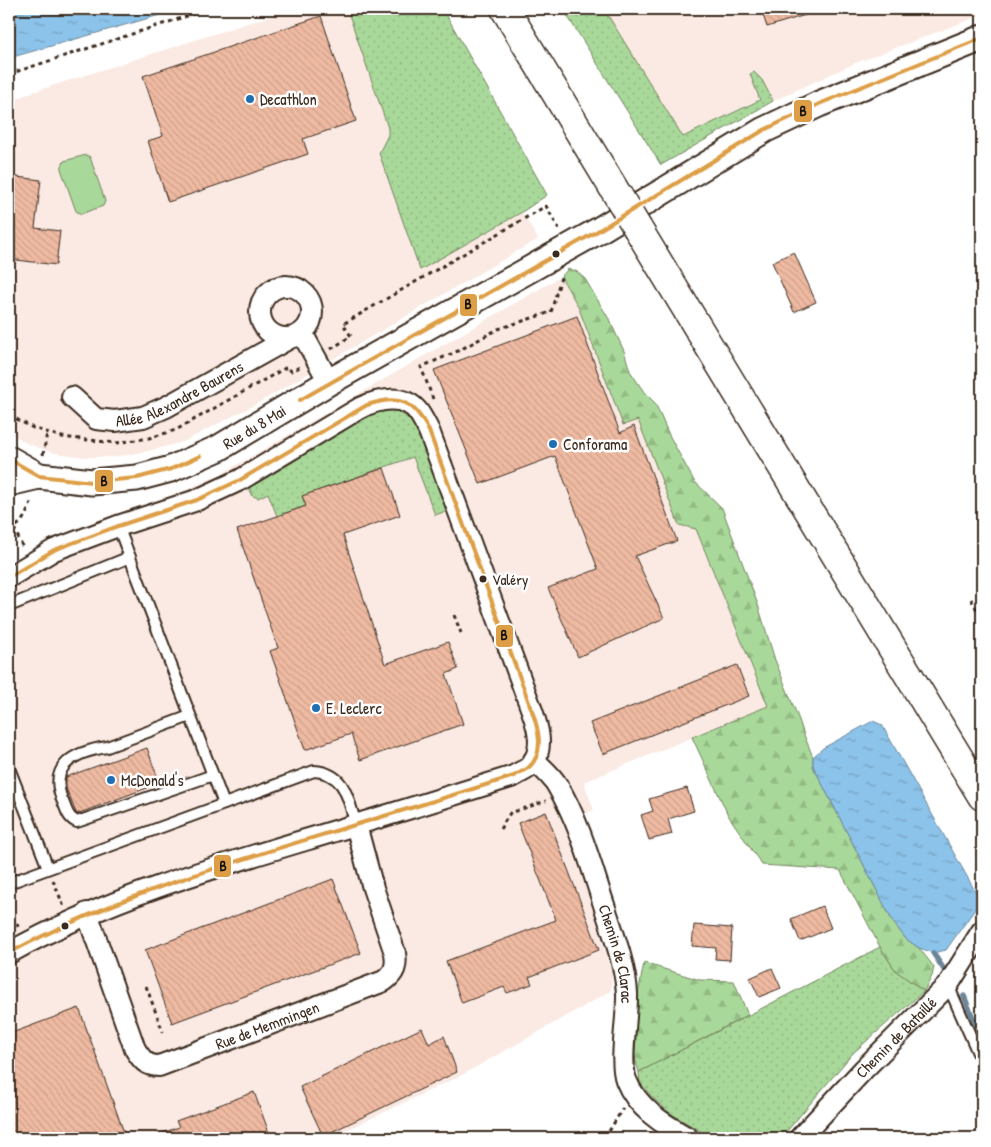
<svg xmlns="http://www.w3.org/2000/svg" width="991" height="1147" viewBox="0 0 991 1147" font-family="'Patrick Hand',sans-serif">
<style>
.built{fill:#faeae3;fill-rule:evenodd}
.grass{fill:url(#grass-dots);stroke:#72825c}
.forest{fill:url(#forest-firs);stroke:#72825c}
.pitch{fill:#a9d99a;stroke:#72825c}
.water{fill:url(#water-ripples);stroke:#6c8698}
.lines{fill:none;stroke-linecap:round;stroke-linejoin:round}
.stream{stroke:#6c8698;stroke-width:5.5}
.building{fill:url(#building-back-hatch);stroke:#3b2a1e}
.service-casing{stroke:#3b2a1e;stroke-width:14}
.minor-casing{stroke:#3b2a1e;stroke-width:24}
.tertiary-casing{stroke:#3b2a1e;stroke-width:29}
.trunk-casing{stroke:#3b2a1e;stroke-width:31}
.path{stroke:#3b2a1e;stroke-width:3;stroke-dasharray:4 4;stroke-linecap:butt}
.service{stroke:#fff;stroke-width:10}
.minor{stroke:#fff;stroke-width:20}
.tertiary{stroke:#fff;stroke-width:25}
.trunk{stroke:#fff;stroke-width:28}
.trunk-bridge-casing{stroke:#3b2a1e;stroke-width:31;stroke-linecap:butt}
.trunk-bridge{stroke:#fff;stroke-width:28}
.bus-1-casing{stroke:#fff;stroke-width:8}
.bus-1{stroke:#dd9e45;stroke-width:4}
.poi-dot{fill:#1f6fb2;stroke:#fff;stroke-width:2}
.bus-dot{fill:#3b2a1e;stroke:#fff;stroke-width:2}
.labels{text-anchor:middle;stroke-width:5;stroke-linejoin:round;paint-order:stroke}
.bus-label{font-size:15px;fill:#3b2a1e;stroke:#fff;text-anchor:start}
.poi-label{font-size:16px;fill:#3b2a1e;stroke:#fff;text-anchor:start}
.street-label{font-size:16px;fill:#3b2a1e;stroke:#fff}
.line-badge{stroke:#fff;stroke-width:2}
.pale-badge-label{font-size:14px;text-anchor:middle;font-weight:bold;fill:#111}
</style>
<defs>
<pattern id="grass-dots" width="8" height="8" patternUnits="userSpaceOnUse" patternTransform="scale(1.25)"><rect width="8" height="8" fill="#a9d99a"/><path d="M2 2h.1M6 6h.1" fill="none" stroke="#92ba84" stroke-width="1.8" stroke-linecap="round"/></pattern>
<pattern id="forest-firs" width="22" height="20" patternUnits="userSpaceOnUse" patternTransform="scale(1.25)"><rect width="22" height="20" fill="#a9d99a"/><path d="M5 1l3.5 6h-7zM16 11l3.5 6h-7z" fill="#92ba84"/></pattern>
<pattern id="water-ripples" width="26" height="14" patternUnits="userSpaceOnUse" patternTransform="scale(1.25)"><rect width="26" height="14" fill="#8cc3ea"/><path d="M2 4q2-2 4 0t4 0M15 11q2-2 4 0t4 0" fill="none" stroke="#749fbd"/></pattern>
<pattern id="building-back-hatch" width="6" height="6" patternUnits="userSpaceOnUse" patternTransform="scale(1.25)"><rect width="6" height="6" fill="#efbaa2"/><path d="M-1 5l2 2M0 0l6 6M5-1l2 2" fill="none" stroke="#cea08b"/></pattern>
</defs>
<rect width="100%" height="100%" fill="#fff"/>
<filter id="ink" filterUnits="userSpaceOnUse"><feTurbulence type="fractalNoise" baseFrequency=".02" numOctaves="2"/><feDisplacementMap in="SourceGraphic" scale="10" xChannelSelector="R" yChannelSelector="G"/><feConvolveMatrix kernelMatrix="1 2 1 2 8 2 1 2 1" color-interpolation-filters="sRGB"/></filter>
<g filter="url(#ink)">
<g class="built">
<path d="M292,9H347L388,128V135L384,147L420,270L522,212L538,239L258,403L183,442L149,451L114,457H85L55,453L28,444L9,432V102L30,93Z"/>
<path d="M604,9H982V15L853,64L773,101L758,76L754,72L750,74L760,100L683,137Z"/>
<path d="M560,277L578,306L623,424L638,419L679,525L696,529L768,706L584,782L594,810L567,821L612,974L611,991L462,1075L330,1138H9V563L46,542L87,524L181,492L223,473ZM393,409L402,414L411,421L447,510L435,515L413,457L302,497L305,505L277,515L268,493L277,468L375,412Z"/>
</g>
<g class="grass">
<path d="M347,9H443L547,195L522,212L420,270L379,153L388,135V128Z"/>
<path d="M563,9H604L683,137L760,100L750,74L754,72L762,80L773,101L661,165Z"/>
<path d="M393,409C404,414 410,420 418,430L447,511L435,515L413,457L303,496L306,506L277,516L268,493L258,498L251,495L249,484L375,412Z"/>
<path d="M880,947L896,971L924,991L853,1053L781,1138H712L670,1113L652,1097L640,1083L639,1072Z"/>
</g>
<g class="forest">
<path d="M568,269L576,271L585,279L609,319L624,351L630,371L644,392L655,403L669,435L694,481L722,508L758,605L775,660L799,720L804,735L813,757V766L893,922L906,939L919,948L934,967L932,976L924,991L896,971L880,947L840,870L762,865L728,815L692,737L768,706L696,529L679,525L638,420L623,425L578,306L561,277Z"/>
<path d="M644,963L700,980L734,981L748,1015L639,1072L632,1048L638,994Z"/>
</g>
<path class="pitch" d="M86,155L90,157L105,201L103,206L81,214L76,211L61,169L64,161Z"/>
<g class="water">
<path d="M9,9H181L9,58Z"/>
<path d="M873,721L882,725L979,898L978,905L946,950L933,953L919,948L906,939L893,922L813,766V757L823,748Z"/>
</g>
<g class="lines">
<g class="stream">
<path d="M933,953L945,971"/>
<path d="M964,996L982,1040"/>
</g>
</g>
<g class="building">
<path d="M761,9H815V12L767,27Z"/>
<path d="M321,16L356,121L303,139L308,154L168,202L148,141L163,136L143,76Z"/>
<path d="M9,176L41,180L35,228L60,231L56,265L9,259Z"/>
<path d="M794,252L816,302L794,312L772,262Z"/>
<path d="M577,316L620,433L634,426L677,541L635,556L664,618L578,657L548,588L598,569L555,456L480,484L434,370Z"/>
<path d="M384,468L400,515L343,535L385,664L448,642L458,669L446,674L463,724L360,760L351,734L305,750L270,651L278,648L237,530L306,506L302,496Z"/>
<path d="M737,665L749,696L603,754L590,723Z"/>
<path d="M147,748L159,781L146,786L147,788L77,814L76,813L66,788V777Z"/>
<path d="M687,788L694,811L668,819L672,834L649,840L641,815L653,811L649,799Z"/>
<path d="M546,812L599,950L529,977L532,984L507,993L504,987L462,1003L446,961L556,920L518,823Z"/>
<path d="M333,879L361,953L172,1023L145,950Z"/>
<path d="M822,906L831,928L800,941L791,919Z"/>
<path d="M694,925L732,928L730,960L715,959L716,948L692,946Z"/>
<path d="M772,968L781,988L759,997L750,978Z"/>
<path d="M79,1008L126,1138H9V1034Z"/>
<path d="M422,1028L429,1044L444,1036L457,1072L323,1136L300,1087Z"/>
<path d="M254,1092L271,1138H152L151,1137L179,1127L176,1121Z"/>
</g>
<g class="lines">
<defs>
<g id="service">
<path d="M118,526L224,804"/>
<path d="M9,606L130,557"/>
<path d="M190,716L107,747C74,752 46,766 64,804C67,812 69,819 77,822L213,775"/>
<path d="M9,768L48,868"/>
<path d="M9,883L314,771C346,773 348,799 356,825"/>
<path d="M948,985L982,1062"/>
</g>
<g id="minor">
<circle cx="286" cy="312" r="26"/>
<path d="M302,333L329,382"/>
<path id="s1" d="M72,397L96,419L115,421L143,417L166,407L288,339"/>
<path d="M9,577L54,550L118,526L197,500L240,480L360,408C378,399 405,393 419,413C423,419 426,425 429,431L524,689C532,712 551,748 528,768C524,771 518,773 514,776C447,797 379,818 312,838C208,869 103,900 9,953"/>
<path id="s2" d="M534,760C542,768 552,776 557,785C580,823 591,866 605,908C614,936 625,964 627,993C628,1016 619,1060 626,1080C637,1108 663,1124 688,1138"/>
<path id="s3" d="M87,913L135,1049C142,1060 146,1066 159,1066L384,981C395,973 397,966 395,953L373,888L356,825"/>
<path id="s4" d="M800,1138L864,1069L948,985L982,931"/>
</g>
<g id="tertiary">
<path d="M9,459L39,476"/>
<path id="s5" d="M9,483L39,476L92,482L137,478L171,469L219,448L329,382L596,232L764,130L819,104L982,38"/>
</g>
<g id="trunk">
<path d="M505,9L620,199"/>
<path d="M638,229L982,796"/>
</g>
</defs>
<use href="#service" class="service-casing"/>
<use href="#minor" class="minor-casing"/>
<use href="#tertiary" class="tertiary-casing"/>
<use href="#trunk" class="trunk-casing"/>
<g class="path">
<path d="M9,74L209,9"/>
<path d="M331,349L351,336L343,324L546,206L559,229"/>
<path d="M433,399L421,367L458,351L498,329L551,312L562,274"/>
<path d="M9,415L33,428L62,437L116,443L149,438L176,430L287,367L291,371L300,367"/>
<path d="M43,455L47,433"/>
<path d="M14,528L23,548"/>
<path d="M9,529C23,526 27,512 32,500"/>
<path d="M971,599L982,619"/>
<path d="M454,615L461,633"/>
<path d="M500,829L510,813L546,801"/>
<path d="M53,880L64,907"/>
<path d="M9,920L17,924L19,929"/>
<path d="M146,986L163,1032"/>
<path d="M605,1138L623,1108"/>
</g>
<use href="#service" class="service"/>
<use href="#minor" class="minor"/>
<use href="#tertiary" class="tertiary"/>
<use href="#trunk" class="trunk"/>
<defs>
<path id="trunk-bridge" d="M620,199L638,229"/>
</defs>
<use href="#trunk-bridge" class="trunk-bridge-casing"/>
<use href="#trunk-bridge" class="trunk-bridge"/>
<defs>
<g id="bus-1">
<path d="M300,400L596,232L764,130L819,104L982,38"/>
<path d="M9,459L39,476L92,482L137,478L171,469L200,456"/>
<path d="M9,577L54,550L118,526L197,500L240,480L367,405C400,394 414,401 429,431L531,708C538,727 546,753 528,768C524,771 518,773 514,776C451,796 388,815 325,834C216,867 110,899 9,953"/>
</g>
</defs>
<use href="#bus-1" class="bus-1-casing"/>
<use href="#bus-1" class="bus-1"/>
</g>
</g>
<g class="poi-dot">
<circle cx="250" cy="99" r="5"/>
<circle cx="553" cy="444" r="5"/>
<circle cx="316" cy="708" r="5"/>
<circle cx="111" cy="780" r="5"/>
</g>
<g class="bus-dot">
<circle cx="556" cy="254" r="4.5"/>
<circle cx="483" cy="579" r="4.5"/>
<circle cx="65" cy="926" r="4.5"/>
</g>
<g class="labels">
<g class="bus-label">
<text x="492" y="585">Valéry</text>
</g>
<g class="poi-label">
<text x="260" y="105">Decathlon</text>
<text x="563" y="450">Conforama</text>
<text x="326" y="714">E. Leclerc</text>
<text x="121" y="786">McDonald's</text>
</g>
<g class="street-label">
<text dy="6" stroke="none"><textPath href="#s1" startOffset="122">Allée Alexandre Baurens</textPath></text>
<text dy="6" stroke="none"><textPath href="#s5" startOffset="258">Rue du 8 Mai</textPath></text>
<text dy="6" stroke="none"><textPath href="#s2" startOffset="214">Chemin de Clarac</textPath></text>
<text dy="6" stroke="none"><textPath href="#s3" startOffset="291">Rue de Memmingen</textPath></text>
<text dy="6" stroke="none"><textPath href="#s4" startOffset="139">Chemin de Bataillé</textPath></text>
</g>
</g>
<g class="line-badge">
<rect x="793" y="99" width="20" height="24" rx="5" fill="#dd9e45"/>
<rect x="459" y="293" width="19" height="24" rx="5" fill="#dd9e45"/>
<rect x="94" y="469" width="20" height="24" rx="5" fill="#dd9e45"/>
<rect x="495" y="624" width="19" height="24" rx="5" fill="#dd9e45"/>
<rect x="213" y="854" width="19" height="24" rx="5" fill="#dd9e45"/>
</g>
<g class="pale-badge-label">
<text x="803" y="116">B</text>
<text x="468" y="309">B</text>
<text x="104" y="486">B</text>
<text x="504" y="640">B</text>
<text x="223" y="871">B</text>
</g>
<rect width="991" height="1147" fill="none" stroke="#fff" stroke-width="30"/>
<rect x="15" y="15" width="961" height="1117" fill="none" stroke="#3b2a1e" stroke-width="2" filter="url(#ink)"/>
</svg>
